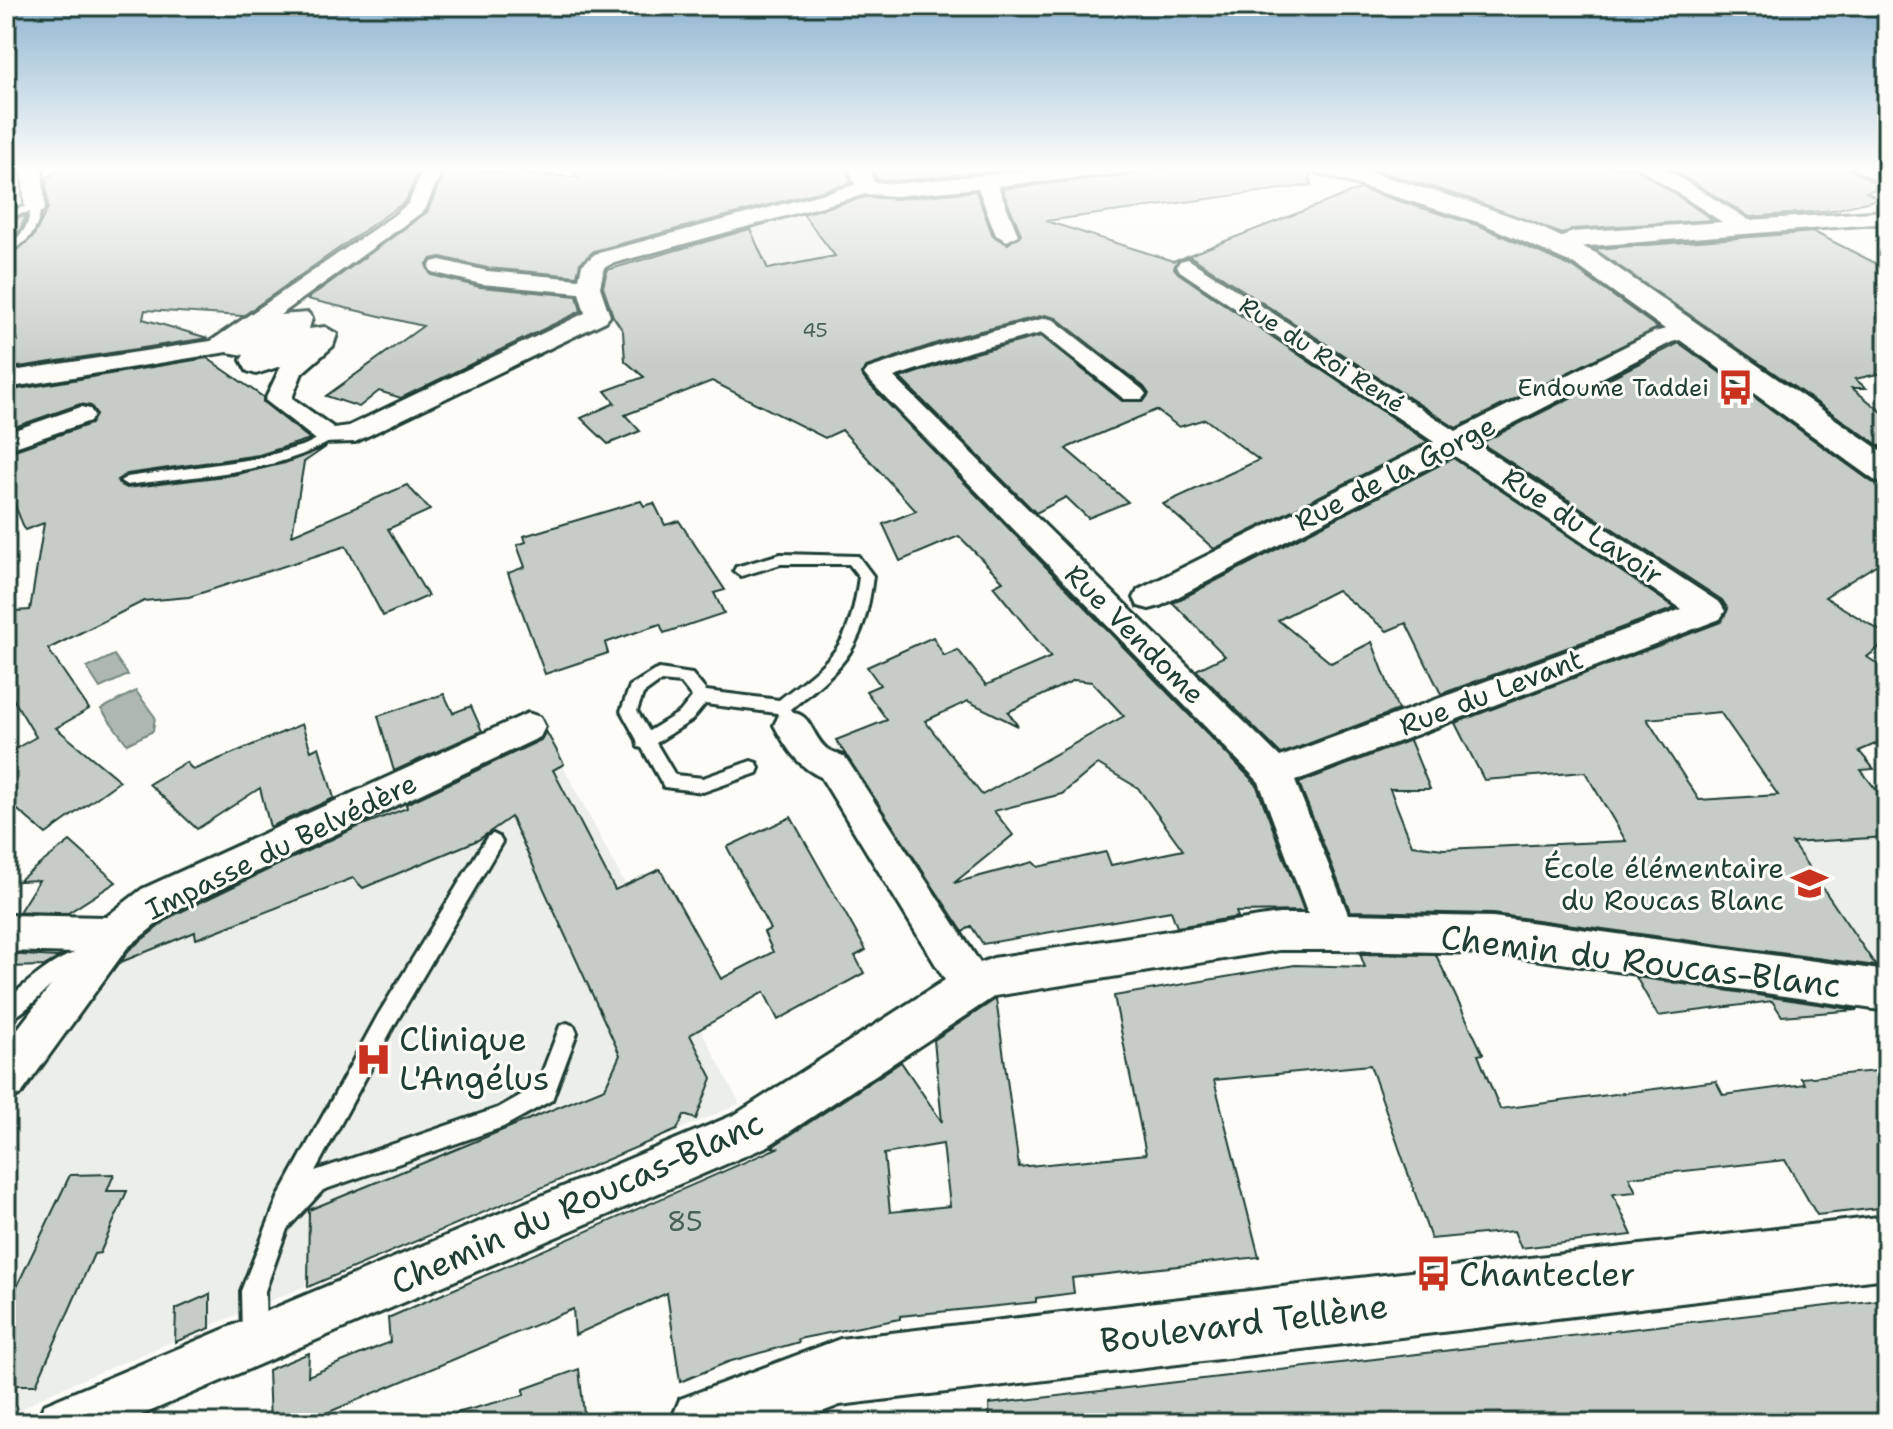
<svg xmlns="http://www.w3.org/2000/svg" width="1893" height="1429" viewBox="0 0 1893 1429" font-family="'Shantell Sans',sans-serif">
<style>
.built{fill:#eceee9}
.water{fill:#aeb8b1;stroke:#75877f;stroke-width:2}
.building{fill:#c6cdc7;stroke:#1f3d34;stroke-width:2;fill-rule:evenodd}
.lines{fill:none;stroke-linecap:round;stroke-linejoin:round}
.lane-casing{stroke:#1f3d34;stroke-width:6}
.street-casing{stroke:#1f3d34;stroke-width:6}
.secondary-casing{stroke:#1f3d34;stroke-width:6}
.lane{fill:#fdfcf7;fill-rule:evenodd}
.street{fill:#fdfcf7;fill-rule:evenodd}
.secondary{fill:#fdfcf7;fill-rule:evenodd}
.labels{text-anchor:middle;stroke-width:6;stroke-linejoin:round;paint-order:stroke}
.far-number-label{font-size:20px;fill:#496159}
.far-street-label{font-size:24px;fill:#1f3d34;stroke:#fdfcf7}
.far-poi-label{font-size:24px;fill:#1f3d34;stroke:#fdfcf7;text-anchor:end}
.street-label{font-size:28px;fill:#1f3d34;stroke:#fdfcf7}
.poi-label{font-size:28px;fill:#1f3d34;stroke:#fdfcf7;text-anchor:end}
.near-number-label{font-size:28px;fill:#496159}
.near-street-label{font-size:34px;fill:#1f3d34;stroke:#fdfcf7}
.near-poi-label{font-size:34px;fill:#1f3d34;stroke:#fdfcf7;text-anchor:start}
</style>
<rect width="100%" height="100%" fill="#fdfcf7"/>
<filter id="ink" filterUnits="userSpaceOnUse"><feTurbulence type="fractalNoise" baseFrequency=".0125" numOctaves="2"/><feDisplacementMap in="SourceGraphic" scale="16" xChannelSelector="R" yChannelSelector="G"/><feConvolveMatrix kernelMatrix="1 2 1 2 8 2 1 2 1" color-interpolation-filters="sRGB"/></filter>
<g filter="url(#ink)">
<g class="built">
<path d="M840,208L872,256L748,277L731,232L796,214L802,218Z"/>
<path d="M541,724L740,1104L45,1395L6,1419V1089L159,906Z"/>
<path d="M1887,804V974L1779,959L1688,809Z"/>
</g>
<g class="water">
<path d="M114,655L128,675L100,688L87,668Z"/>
<path d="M136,691L155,717L153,731L127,744L101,709Z"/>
</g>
<g class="building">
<path d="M65,167H420L406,201L243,316L145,310L143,319L208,338L6,369V346L18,341L6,275V255L33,237L48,208L46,178Z"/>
<path d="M568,167H846L851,183L594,251L580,263L577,276L487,268L441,257L431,259L426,265L431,275L480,287L577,296L581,311L401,398L379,391L359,407L326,396L423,326L307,299L427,212L446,169L579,177Z"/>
<path d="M872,167H997L999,171L895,181L876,179Z"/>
<path d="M1185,167H1308L1311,185L1046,221L1173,261L1178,259L1174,268L1178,273L1428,442L1214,549L1163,504L1259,460L1205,419L1179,427L1156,410L1069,447L1066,449L1128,502L1088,518L1066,497L1036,513L900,378L972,354L1041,336L1122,401H1144L1149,394L1144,387L1056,318L1045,315L952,338L866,367L861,374L866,381L1256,784L1304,911L1236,912L1238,917L1177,927L1171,911L983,944L971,926L963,932L836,740L887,720L866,691L880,685L867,667L933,637L944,656L958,650L986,685L1051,657L993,586L1003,581L959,536L900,561L883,524L916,511L842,430L825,438L712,381L625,415L640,431L608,444L581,418L615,403L605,391L644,377L625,361L623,331L613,316L603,287L607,270L750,229L768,269L835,256L803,214L866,197L895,199L976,191L993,236L1008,244L1021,234L1002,189ZM1074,680L1092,682L1124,716L982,795L925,721L968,701L1018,726L1008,712ZM1098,764L1138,788L1183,850L1111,865L1106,852L1038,867L1033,862L954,883L1013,835L994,811L1062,794Z"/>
<path d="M1363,167H1635L1713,220L1572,229L1562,234L1468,198Z"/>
<path d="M1668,167H1846L1882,187L1866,192L1879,199L1834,210L1750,217Z"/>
<path d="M1360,189L1480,226L1574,268L1658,328L1456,428L1190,256L1184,257Z"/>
<path d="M26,216L20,230L6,242V220Z"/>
<path d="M1814,232L1887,269V372L1855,379L1866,388H1852L1887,416V451L1594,249Z"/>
<path d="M1679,343L1872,482L1887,487V558L1825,597L1887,635V641L1867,657L1887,670V739L1859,751L1874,769L1861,770L1887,804V837L1792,843L1876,966L1493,914L1350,911L1299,783L1410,740L1430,789H1390L1412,845L1443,849L1626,841L1585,772L1484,780L1455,723L1721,622L1728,609L1722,600L1481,443ZM1720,712L1778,795L1699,800L1647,719Z"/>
<path d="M207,358L263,397V402L310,439L259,455L127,474L117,480L119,484L127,488L233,475L285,463L326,447L304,462L292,535L407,485L430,510L388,529L428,596L383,616L346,546L189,597L144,601L48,649L89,709L56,728L120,781L46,834L6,800V754L36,737L6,687V622L15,611L30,610L44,523L25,530L6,483V453L91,424L96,413L91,406L80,404L6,430V391Z"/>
<path d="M1453,458L1675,608L1441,694L1406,623L1387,631L1337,590L1278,620L1331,663L1372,642L1398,710L1281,754L1196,670L1225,656L1173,603Z"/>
<path d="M641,501L644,506L654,503L665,525L679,521L725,590L714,593L724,613L664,633L660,624L605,643L608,653L545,674L508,573L525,567L517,545L526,542L524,536Z"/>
<path d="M444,694L453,713L471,706L482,731L394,771L378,716Z"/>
<path d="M302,724L311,751L319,747L334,798L270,827L260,788L197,829L149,784L186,762L193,770Z"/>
<path d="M546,731L564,764L553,770L615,890L660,869L721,979L773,952L764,932L770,929L727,847L791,817L866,950L855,956L864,973L778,1020L764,992L690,1035L712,1078L696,1119L684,1115L677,1130L308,1287L309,1210L605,1088L620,1055L511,817L478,840L363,888L353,878L196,939L195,932L121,962L129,950L172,916L355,828L407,808L406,804L541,740Z"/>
<path d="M70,841L116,882L68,913L19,912L39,880L18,881Z"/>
<path d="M6,954L57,957L61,956L44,966L6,967Z"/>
<path d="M1360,954L1436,955L1483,1054L1478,1055L1500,1109L1716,1081L1723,1095L1805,1084L1801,1078L1887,1070V1207L1817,1215L1785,1160L1629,1177L1636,1192L1613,1194L1632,1235L1521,1248L1514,1231L1431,1239L1370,1065L1214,1080L1259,1257L1072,1278L1074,1293L1036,1298V1302L900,1316V1319L798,1339L799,1342L728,1362L680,1382L667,1293L575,1335L573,1309L303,1423H270L268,1370L309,1353L308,1376L390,1342L388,1318L777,1148L772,1147L901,1062L942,1122L934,1040L996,999L1019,1167L1146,1154L1114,996L1295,965L1365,967ZM943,1144L950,1206L890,1212L884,1154Z"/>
<path d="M1636,977L1857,1010L1782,1016L1772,1001L1658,1016Z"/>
<path d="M114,1174L107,1191H127L100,1253L94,1254L36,1385H6V1309L70,1175Z"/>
<path d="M210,1294V1328L175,1342L176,1309Z"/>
<path d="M1887,1299V1423H990L989,1404Z"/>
<path d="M579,1369L585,1423H457L456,1413L524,1395V1389Z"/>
</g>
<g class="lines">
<defs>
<g id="lane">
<path d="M35,205L40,208C40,229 26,246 6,252V245C20,238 28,228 30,212L6,217V211Z"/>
<path d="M329,433L335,437L333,440C271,475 196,475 127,485L120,481L127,477L260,458L305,445Z"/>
<path d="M781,554L858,556L873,576C864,648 846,665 791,709L795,716L793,720H781L777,713L705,704L692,720L656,743L675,775L703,778L751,761L757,763L759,768L757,773L703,792L664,787L642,748L638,747L637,740L621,711L630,686L654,671L659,669L692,674L706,691L779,700C834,657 849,649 859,577L849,564H781L741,576L734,571L736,567ZM661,681L681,683L692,697L680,712L649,731L637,711L643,694Z"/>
<path d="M493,834L499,837L502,842L499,847L392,1029L315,1171L498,1108L537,1086L560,1026L567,1023L574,1026L577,1033L552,1100L503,1127L323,1190L287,1229L265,1291L266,1337L262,1345L254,1349L246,1345L242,1337L241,1291L278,1198L378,1015L487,837Z"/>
<path d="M92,948L99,951L101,957L99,963C86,968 74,969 62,977C43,990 28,1013 6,1021V1000C34,978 55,955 92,948Z"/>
</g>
<g id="street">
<path d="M22,167H42L45,208L42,212H28L25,208Z"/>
<path d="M423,167H443L425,210L280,315L308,313L312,318L309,329L325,327L337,334L333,346L302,373L292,398L334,428L349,426L585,313L579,293L481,284L432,272L429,267L432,262L440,260L487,271L579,279L582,265L595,254L855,185L849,167H869L874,182L895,184L1065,167H1138L1128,173L998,186L1018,235L1007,241L996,235L978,188L895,196L866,194L611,264L604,268L600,287L610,316L606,321L355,442L320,443L265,400L281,366L256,374L247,371L241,360L244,355L227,352L6,388V372L211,341L393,216L409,203Z"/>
<path d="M514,167H538L528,173Z"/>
<path d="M1638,167H1662L1749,220L1887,211V223L1551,249L1548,244L1572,232L1722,222Z"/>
<path d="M1852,167H1878L1887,172V186Z"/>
<path d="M1188,259L1456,431L1654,332L1686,324L1698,331L1695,336L1672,342L1475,443L1720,603L1725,611L1720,619L1295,781L1348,914L1493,917L1887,971V1011L1493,953L1335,950H1279L995,996L768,1146L123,1423H36L44,1405L736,1114L945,980L821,777C798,767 786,747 774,725L779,715C812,705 808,733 827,749C832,752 840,754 845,757L980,963L993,958L1279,914H1308L1259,782L868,379L864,374L868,369L953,341L1046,318L1054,320L1142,389L1146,394L1142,399H1124L1042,333L971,351L894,377L1280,757L1682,609L1453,455L1160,606L1149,609L1138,606L1134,598L1138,590L1434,442L1180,271L1177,266L1180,261Z"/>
<path d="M81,407L90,409L94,415L90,421L6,450V433Z"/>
<path d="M528,713L540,717L545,727L540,737L170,913L127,948L21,1094L6,1101V1044L76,953L6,951V915L106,917L142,889Z"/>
</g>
<g id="secondary">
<path d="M1311,167H1352L1467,201L1533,224L1596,253L1887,455V484L1874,480L1576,265L1481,223L1315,172Z"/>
<path d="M1887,1216V1278L840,1405L793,1423H670L680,1399L840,1339Z"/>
</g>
</defs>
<use href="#lane" class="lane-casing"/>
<use href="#street" class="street-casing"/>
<use href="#secondary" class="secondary-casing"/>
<use href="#lane" class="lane"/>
<use href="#street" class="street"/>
<use href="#secondary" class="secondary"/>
</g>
</g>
<linearGradient id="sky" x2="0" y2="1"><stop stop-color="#91b6d2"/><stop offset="0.46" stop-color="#fefefb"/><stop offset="1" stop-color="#fefefb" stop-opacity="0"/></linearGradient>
<rect width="1893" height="367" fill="url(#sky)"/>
<defs>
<symbol id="bus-bare" viewBox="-9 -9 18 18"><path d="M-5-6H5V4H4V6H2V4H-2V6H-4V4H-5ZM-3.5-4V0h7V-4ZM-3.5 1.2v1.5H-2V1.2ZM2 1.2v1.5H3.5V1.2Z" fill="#c8321e" stroke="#fdfcf7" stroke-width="2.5" paint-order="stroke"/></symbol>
<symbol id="school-bare" viewBox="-9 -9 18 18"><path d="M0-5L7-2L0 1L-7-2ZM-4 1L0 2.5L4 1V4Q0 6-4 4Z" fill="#c8321e" stroke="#fdfcf7" stroke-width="2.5" paint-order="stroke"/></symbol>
<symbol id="hospital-bare" viewBox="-9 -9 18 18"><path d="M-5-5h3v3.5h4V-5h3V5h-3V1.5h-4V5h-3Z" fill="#c8321e" stroke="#fdfcf7" stroke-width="2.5" paint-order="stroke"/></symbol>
</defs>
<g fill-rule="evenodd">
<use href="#bus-bare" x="1710" y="362" width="51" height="51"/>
<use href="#school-bare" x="1784" y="858" width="51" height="51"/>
<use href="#hospital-bare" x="348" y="1034" width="51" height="51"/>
<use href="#bus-bare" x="1408" y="1248" width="51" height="51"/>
</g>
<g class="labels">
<g class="far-number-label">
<text x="815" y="337">45</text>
</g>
<g class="far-street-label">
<text transform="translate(1322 355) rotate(33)" y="8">Rue du Roi René</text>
</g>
<g class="far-poi-label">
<text x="1709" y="396">Endoume Taddei</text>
</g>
<g class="street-label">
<text transform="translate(1395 473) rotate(-27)" y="10">Rue de la Gorge</text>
<text transform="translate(1583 526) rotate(34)" y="10">Rue du Lavoir</text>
<text transform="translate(1135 634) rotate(45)" y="10">Rue Vendome</text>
<text transform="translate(1491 692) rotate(-21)" y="10">Rue du Levant</text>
<text transform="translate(281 846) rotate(-26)" y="10">Impasse du Belvédère</text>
</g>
<g class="poi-label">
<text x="1784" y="878">École élémentaire<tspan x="1784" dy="32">du Roucas Blanc</tspan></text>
</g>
<g class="near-number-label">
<text x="685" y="1231">85</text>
</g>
<g class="near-street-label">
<text transform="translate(1641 961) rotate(7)" y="12">Chemin du Roucas-Blanc</text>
<text transform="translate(577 1202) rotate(-24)" y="12">Chemin du Roucas-Blanc</text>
<text transform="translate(1244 1323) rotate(-7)" y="12">Boulevard Tellène</text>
</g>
<g class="near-poi-label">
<text x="399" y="1051">Clinique<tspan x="399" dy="39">L'Angélus</tspan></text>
<text x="1459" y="1286">Chantecler</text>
</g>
</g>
<rect width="1893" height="1429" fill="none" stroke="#fdfcf7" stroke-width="32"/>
<rect x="16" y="16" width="1861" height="1397" fill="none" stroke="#1f3d34" stroke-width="3" filter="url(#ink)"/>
</svg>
